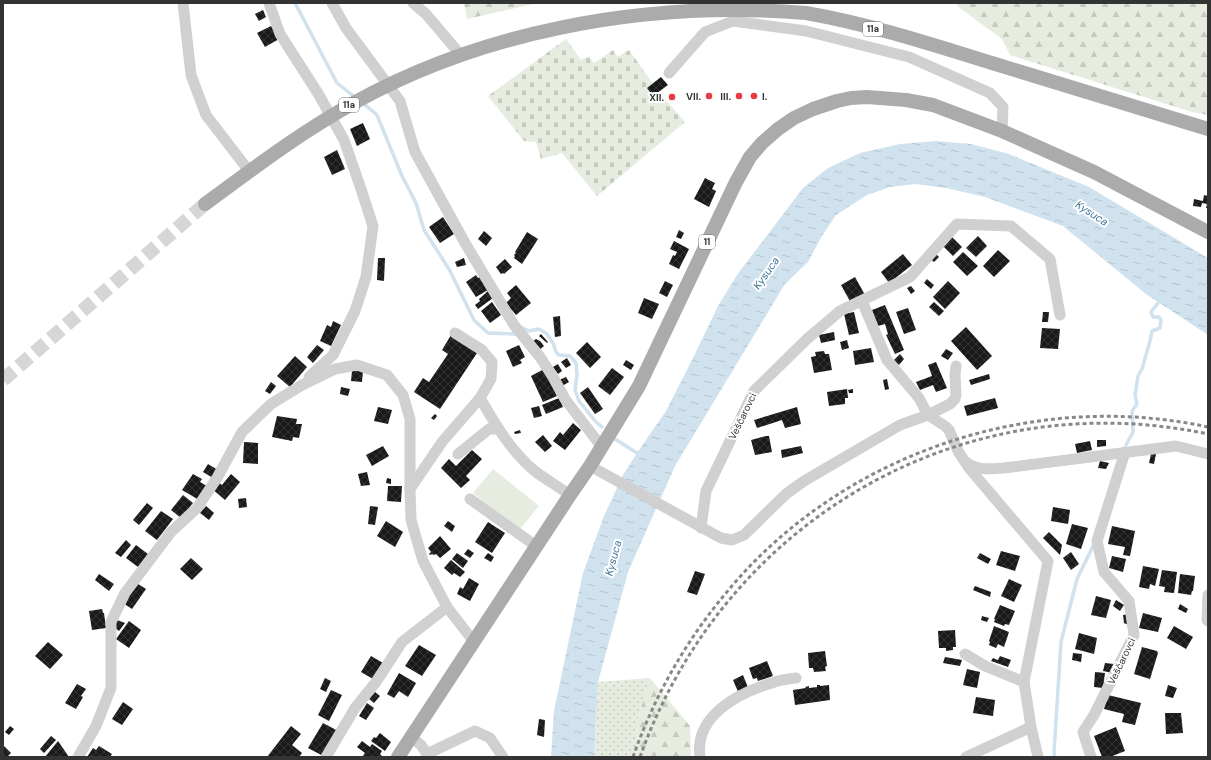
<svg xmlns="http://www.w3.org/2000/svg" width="1211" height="760" viewBox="0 0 1211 760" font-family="'DM Sans',sans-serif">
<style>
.grass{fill:url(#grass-dots)}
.forest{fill:url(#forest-firs)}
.cemetery{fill:url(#cemetery-stones)}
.pitch{fill:#e6ecdf}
.water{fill:url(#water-ripples)}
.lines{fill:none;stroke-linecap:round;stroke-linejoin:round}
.stream{stroke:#cfe2ee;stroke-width:3.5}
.building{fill:url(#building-cross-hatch)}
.major-tunnel{stroke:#d6d6d6;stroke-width:14;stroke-dasharray:14 7;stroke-linecap:butt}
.minor{stroke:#d0d0d0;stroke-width:11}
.major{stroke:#ababab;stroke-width:14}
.rail{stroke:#888;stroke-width:3;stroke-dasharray:4 3;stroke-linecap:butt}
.poi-dot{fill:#e63946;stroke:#fff;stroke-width:1.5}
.labels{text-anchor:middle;stroke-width:4;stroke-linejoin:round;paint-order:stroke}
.shield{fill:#fff;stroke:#707070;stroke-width:1}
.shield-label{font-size:9px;font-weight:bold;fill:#333}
.poi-label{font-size:10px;font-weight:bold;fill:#333;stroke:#fff;text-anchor:end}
.street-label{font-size:10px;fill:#333;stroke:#fff}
.water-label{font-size:11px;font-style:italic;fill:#3f7597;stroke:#fff}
</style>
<defs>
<pattern id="grass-dots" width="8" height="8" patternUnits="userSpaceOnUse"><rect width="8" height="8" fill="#e6ecdf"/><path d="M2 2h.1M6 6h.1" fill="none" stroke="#c6cbc0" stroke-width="1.8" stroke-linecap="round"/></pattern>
<pattern id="forest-firs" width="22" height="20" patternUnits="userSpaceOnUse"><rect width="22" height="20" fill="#e6ecdf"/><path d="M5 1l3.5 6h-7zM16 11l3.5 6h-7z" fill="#c6cbc0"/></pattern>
<pattern id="cemetery-stones" width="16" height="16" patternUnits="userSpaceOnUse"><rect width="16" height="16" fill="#e6ecdf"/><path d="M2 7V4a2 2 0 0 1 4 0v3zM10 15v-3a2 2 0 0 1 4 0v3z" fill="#c6cbc0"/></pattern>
<pattern id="water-ripples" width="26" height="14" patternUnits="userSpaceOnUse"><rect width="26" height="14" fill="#cfe2ee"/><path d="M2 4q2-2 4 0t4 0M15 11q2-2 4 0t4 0" fill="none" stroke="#b2c2cd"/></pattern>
<pattern id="building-cross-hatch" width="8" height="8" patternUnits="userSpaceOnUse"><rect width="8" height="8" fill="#1a1a1a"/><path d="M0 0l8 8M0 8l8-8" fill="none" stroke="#333"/></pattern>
</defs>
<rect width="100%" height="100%" fill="#fff"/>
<path class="grass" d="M650,678L637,721L638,757H594L598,682Z"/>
<g class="forest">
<path d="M464,3H538L467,19Z"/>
<path d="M958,3H1208V115L1192,112L1010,55L1002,39L957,6Z"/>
<path d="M650,678L690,726L691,757H638L637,721Z"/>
</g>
<path class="cemetery" d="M566,39L581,60L589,56L594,63L613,50L618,57L629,50L658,91L685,122L597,196L562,153L541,159L536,142L524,141L488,96Z"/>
<path class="pitch" d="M493,469L539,506L519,530L473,493Z"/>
<path class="water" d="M936,141L971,144L1009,154L1089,187L1208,258V335L1146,294L1063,226L985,197L946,188L915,184L890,187L867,195L836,215L822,236L808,262L785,284L675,466L628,572L598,682L594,757H551L554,711L583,573L604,516L623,475L637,453L666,411L694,356L718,306L737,275L803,188L828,168L860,153L900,144Z"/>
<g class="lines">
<g class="stream">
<path d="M295,3L337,83L356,98"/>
<path d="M363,103L377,115L402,176L416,203L424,230L449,269L474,320L488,333L515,334"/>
<path d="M523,328L529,331L539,329L547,334L553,343L556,352L559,355L570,356L576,363L577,375L575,390L579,401L596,422L602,427"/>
<path d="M615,439L637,453H640"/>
<path d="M1126,445L1133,432L1132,411L1137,404L1135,395L1138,376L1142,369L1150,341L1152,331L1160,328L1161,320L1159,317H1153L1151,312L1162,298"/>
<path d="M1055,757L1054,752L1061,642L1077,579L1095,542"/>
</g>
</g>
<g class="building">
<path d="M263,10L266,17L259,21L255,14Z"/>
<path d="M271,26L279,39L265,47L257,33Z"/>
<path d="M661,77L668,85L653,96L647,88Z"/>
<path d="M363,123L370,139L357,146L350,129Z"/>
<path d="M337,150L345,169L332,175L324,157Z"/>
<path d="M705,178L715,183L712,189L716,191L709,207L694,199Z"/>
<path d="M1204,195L1208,196V208H1206L1207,204L1202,203L1201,207L1193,206L1194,199L1203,201Z"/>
<path d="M443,217L454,234L440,243L429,227Z"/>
<path d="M679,230L684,233L681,239L676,237Z"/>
<path d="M484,231L492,238L486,246L478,239Z"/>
<path d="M527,232L538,239L522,264L514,258L515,256L514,255L516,253L515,252Z"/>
<path d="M978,236L987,246L976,257L966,248Z"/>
<path d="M952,237L962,247L953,256L943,246Z"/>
<path d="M674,241L689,249L679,269L669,264L673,255L675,256L677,252L670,249Z"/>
<path d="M998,250L1010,261L994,277L983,266Z"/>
<path d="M963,252L978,266L967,276L953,262Z"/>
<path d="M903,254L912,265L889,283L881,272Z"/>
<path d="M936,254L939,257L934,262L930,259Z"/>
<path d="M378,258H385L384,281L377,280Z"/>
<path d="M464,258L466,265L457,267L455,262Z"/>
<path d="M505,259L512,267L504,274L503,273L501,274L496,267Z"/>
<path d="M476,275L478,278L480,277L488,290L476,297L466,282Z"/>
<path d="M855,277L865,295L851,303L841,285Z"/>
<path d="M927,279L934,285L931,289L924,283Z"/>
<path d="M665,281L673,285L667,297L659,293Z"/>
<path d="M948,281L960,293L945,309L933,297Z"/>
<path d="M516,285L531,303L516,315L506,303L511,298L507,293Z"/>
<path d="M911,286L915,291L911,294L907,288Z"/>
<path d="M488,291L493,298L478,309L475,305L480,301L479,299Z"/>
<path d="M644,298L659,304L652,319L638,313Z"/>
<path d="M492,302L501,315L490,323L481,311Z"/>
<path d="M934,302L944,311L939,316L929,307Z"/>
<path d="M885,305L904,350L895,354L886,335L888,334L885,324L878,326L872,310Z"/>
<path d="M908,308L916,330L904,334L896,312Z"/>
<path d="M854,312L859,333L849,335L844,314Z"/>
<path d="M1043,312H1049L1048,322H1042Z"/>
<path d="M560,316L561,336L555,337L553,317Z"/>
<path d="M333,321L341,325L331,346L320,341L327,325L331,327Z"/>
<path d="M966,327L992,356L977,370L951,341Z"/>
<path d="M1042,328L1060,329L1058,349L1040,348Z"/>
<path d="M834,332L835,340L821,343L819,335Z"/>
<path d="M541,334L548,342L547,343L539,336Z"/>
<path d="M451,335L477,353L440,409L414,392L423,378L429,382L448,354L442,350Z"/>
<path d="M536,339L540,341L544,346L538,351L531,343Z"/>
<path d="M847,340L849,348L842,350L840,342Z"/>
<path d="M587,342L601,357L590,368L576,353Z"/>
<path d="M317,345L324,350L313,363L307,357Z"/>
<path d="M519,345L525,357L520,360L522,363L513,367L506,351Z"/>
<path d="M871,348L874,362L855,365L853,351Z"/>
<path d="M946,349L953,353L948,360L941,356Z"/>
<path d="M824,351L825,354H829L832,370L814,373L811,357L816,356L815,352Z"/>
<path d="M900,354L904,359L899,365L894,360Z"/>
<path d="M295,356L307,367L290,387L277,376Z"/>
<path d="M567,358L571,365L566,368L561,362Z"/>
<path d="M626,360L634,365L631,370L623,365Z"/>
<path d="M936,362L947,388L936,392L933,385L920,390L916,382L932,376L928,365Z"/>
<path d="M558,364L562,371L558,374L553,367Z"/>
<path d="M612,368L624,377L610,395L598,386Z"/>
<path d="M544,369L557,396L543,402L531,376Z"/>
<path d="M352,371H363L362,382L351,381Z"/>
<path d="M989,374L990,379L971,385L969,380Z"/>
<path d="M566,377L569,382L562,386L559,380Z"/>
<path d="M887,379L889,389L885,390L883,380Z"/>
<path d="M271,382L276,386L270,394L265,391Z"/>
<path d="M341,387L350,389L348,396L340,394Z"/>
<path d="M588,387L603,409L595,414L580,393Z"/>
<path d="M847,389L848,398H845V404L829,406L827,392Z"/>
<path d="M853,389V393H849L848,390Z"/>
<path d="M559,398L563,407L546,414L542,405Z"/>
<path d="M995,398L998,408L967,416L964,406Z"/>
<path d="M539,406L542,416L534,418L531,408Z"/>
<path d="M378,407L392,410L388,424L374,421Z"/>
<path d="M797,407L801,424L785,428L782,420L757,428L754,420Z"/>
<path d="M435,414L437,416L434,420L431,418Z"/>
<path d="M277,416L297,419L296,424H302L299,438L293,437L292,441L272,437Z"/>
<path d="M573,423L581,430L565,450L553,441L560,432L563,435Z"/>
<path d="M520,430L521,433L515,434L514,432Z"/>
<path d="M543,435L552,446L545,452L535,442Z"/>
<path d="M766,436H769L772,452L755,455L751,440Z"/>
<path d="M1097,440H1106V446L1097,447Z"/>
<path d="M1090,441L1092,450L1077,453L1075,444Z"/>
<path d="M244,442L258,443V464L243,463Z"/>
<path d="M383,446L389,456L372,466L366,455Z"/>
<path d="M801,446L803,453L782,458L781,450Z"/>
<path d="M472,450L482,459L466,476L470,480L461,488L441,468L449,459L456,466Z"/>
<path d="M1151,454H1156L1154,464L1149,463Z"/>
<path d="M1100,461L1109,463L1106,469L1098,468Z"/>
<path d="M208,464L218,470L213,478L203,472Z"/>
<path d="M367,472L370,485L361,486L358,474Z"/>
<path d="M193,474L202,479L200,482L207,486L199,500L182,490Z"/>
<path d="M231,474L240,482L225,500L211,488L217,481L222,485Z"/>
<path d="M387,478L391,479V484L386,483Z"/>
<path d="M388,486H402L401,502L387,501Z"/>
<path d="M183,495L193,503L181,518L171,510Z"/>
<path d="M246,498L247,507L239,508L238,499Z"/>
<path d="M147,503L153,508L139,525L133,520Z"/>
<path d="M206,506L214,513L209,520L200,513Z"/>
<path d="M370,506L378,507L375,525L368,524Z"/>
<path d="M1053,507L1070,510L1068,524L1051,521Z"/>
<path d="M161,511L173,519L157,540L145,531Z"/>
<path d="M386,521L403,532L395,547L377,536Z"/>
<path d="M448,521L455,526L452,532L444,526Z"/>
<path d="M488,522L505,533L492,553L475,542Z"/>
<path d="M1072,524L1088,528L1081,549L1066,544Z"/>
<path d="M1112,526L1135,531L1130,556L1123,555L1125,547L1108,544Z"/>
<path d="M1049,532L1062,545L1060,555L1043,538Z"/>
<path d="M440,536L451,549L440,558L436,554L434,555L432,554L430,555L429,554L431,552L428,548Z"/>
<path d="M126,540L131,545L121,557L115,553Z"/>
<path d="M136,545L148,554L138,567L126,558Z"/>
<path d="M468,549L474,553L470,558L464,554Z"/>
<path d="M1001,551L1020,556L1015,571L996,565Z"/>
<path d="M1071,552L1079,564L1071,570L1063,558Z"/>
<path d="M457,553L468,561L463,568L452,559Z"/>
<path d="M488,553L494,557L491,562L484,558Z"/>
<path d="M980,553L991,559L988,564L977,558Z"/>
<path d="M1112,556L1126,559L1123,572L1109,568Z"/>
<path d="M191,558L203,569L192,580L180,569Z"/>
<path d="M451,560L465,572L460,577L454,573L452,575L444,568Z"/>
<path d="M1143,566L1159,569L1155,586L1150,584L1149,589L1139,587Z"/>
<path d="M1162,570L1177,572L1174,593L1164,592L1165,587L1159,586Z"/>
<path d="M695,571L705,574L697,595L687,592Z"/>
<path d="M99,574L114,584L109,591L95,580Z"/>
<path d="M1180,574L1195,576L1193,591H1192L1191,595L1178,593Z"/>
<path d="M469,578L479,584L470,601L457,594L460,587L463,589Z"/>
<path d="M1009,579L1022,585L1014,602L1001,596Z"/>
<path d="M135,582L146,589L132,609L123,603Z"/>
<path d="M975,586L991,592L990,597L973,590Z"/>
<path d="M1096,596L1111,600L1106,618L1091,615Z"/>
<path d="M1116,600L1124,605L1120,611L1113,606Z"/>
<path d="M1180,604L1188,609L1186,613L1178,609Z"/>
<path d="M1000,605L1015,611L1009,625L1005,624L1004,626L994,622L995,619H994Z"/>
<path d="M102,609L103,613H104L106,628L92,630L89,611Z"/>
<path d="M1143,613L1162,618L1158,632L1139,628Z"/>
<path d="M1129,614L1131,626L1124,623L1123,615Z"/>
<path d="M982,616L989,618L987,622L981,620Z"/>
<path d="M117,620L125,623L119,631L115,628Z"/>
<path d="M129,621L141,630L129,648L116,639Z"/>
<path d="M994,626L1009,632L1004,647L998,644L996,648L989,645L990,642L989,641Z"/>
<path d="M1174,626L1193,637L1186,649L1167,638Z"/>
<path d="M955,630L956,647H953V650L946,651V648H939L938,631Z"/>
<path d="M1079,633L1097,638L1094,654L1075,649Z"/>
<path d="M48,642L63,655L50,669L35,656Z"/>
<path d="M419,645L436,655L422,676L405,666Z"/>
<path d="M1142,647L1157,651L1158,653L1150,679L1134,674Z"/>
<path d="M825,651L827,666L825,667L826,671L814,672L813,668H809L808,653Z"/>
<path d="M1073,653L1082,654L1081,662L1072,660Z"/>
<path d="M371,656L383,663L373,679L361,672Z"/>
<path d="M1000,656L1011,660L1008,667L991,661L993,658L998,660Z"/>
<path d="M945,657L962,660L960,666L943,663Z"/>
<path d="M767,661L773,676L758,681L757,678L753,679L749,668Z"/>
<path d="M1105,663L1114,664L1113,673L1103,671Z"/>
<path d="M967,669L980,672L977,688L963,685Z"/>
<path d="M1095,672L1105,673L1103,688L1094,687Z"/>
<path d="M399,673L416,683L408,697L399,691L394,698L387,694Z"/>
<path d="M743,675L749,690L739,694L733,680Z"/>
<path d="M325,678L331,681L326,692L320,689Z"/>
<path d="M77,684L86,689L81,696L83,697L76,709L65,703Z"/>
<path d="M817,685H820V686L829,685L830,700L795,705L793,690L806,688L805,687L809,686V688L817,687Z"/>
<path d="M1168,685L1177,688L1173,698L1165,696Z"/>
<path d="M331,690L342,695L329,721L318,715Z"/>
<path d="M375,692L380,696L374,703L369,699Z"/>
<path d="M1108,695L1141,703L1135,725L1122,722L1124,714L1104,709Z"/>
<path d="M976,697L995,700L993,716L973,713Z"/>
<path d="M123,702L133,709L122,725L112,719Z"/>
<path d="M367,703L374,708L366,720L359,716Z"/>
<path d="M1165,713H1181L1183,733L1166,734Z"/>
<path d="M539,719L545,720L544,737L537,735Z"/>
<path d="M323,723L340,732L325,757L308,748Z"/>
<path d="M10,726L14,729L9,735L5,732Z"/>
<path d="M291,726L301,734L292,745L302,753L299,757H267Z"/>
<path d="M1116,727L1125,751L1110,757H1102L1094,736Z"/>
<path d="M380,733L391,742L385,751L371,741L374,737L376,738Z"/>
<path d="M51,736L56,740L44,753L40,749Z"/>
<path d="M58,741L69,757H45Z"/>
<path d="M362,741L370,747L372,744L382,751L380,754L382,756V757H362L365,753L357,747Z"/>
<path d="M3,745L11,753L7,757H3Z"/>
<path d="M99,746L112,754L110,757H87L93,748L96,750Z"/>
</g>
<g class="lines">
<path class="major-tunnel" d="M3,380L205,204"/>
<g class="minor">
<path d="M183,3L191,75L206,115L249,171"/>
<path d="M269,3L280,34L319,95L344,140L361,189L373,226L366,277L355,311L333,355L309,377"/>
<path d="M332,3L346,28L400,101L415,152L465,243L514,325L540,357L553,377L565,399L601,446"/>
<path d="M413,3L426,14L459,53"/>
<path d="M669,73L705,32L733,21L806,31L909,57L990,93L1003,107L1002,131"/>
<path d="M862,301L887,360L919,398L928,415L945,426L949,430L958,451L969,468L1048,561L1024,682L1031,727L1038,757"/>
<path d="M480,398C495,424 512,453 536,472C547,480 559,487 570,495"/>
<path d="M458,454L489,429H499"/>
<path d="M966,462C977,471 991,469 1004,468L1176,446L1208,454"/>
<path d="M590,466L721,538L732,540L744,535L786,494L804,481L900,425L928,415L950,404L955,399L956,395L955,375L956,366"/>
<path d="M410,489L442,442L480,398L491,379L492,362L482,350L455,333"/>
<path d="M470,499L536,546"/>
<path d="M701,528L706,491L754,391L807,339L840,311L910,277L957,224L1011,226L1050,259L1060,315"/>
<path d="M1208,595L1207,620L1208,621"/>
<path d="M965,654L985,666L1024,682"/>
<path d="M411,737L421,745L429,757"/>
<path d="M427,754L475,731L490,738L503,757"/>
<path d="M78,757L96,726L111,688V622L125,593L171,532L197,508L217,478L242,432L271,404L302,385L335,369L357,365L387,375L403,395L410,419V489L411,520L423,561L447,607L474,642"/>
<path d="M326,757L355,708L376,682L402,642L447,607"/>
<path d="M700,757C694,716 738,693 772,683C779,680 788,679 796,678"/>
<path d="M966,757L1031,727"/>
<path d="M1091,757L1083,732L1094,715L1134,635L1129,601L1104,572L1097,541L1125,452"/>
</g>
<g class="major">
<path d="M205,204C247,173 288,142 333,115C472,31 644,0 806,13C869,24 931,44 992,63C1064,85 1136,107 1208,129"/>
<path d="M398,757L570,495L590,466L639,386L736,182L750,157L762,143L778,129L794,118L813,109L837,101L851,98L867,97L906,100L933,105L1002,131L1094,172L1208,232"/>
</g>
<g class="rail">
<path d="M633,757C654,697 685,642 726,593C840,454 1032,389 1208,427"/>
<path d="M640,757C724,521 961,382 1208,434"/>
</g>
</g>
<g class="poi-dot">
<circle cx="709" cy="96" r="4"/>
<circle cx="739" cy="96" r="4"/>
<circle cx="754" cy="96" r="4"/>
<circle cx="672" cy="97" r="4"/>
</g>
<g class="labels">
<g class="shield">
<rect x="863" y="22" width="20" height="14" rx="3"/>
<rect x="339" y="98" width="20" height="14" rx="3"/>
<rect x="699" y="235" width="16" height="14" rx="3"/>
</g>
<g class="shield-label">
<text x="873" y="32">11a</text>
<text x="349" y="108">11a</text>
<text x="707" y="245">11</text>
</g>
<g class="poi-label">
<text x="701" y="100">VII.</text>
<text x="731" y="100">III.</text>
<text x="762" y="100" text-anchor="start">I.</text>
<text x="664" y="101">XII.</text>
</g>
<g class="street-label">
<text transform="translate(742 416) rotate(-64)" y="4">Veščarovci</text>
<text transform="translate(1121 661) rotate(-64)" y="4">Veščarovci</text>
</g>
<g class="water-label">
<text transform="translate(1092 213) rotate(33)" y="4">Kysuca</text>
<text transform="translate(766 273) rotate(-55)" y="4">Kysuca</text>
<text transform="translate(613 558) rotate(-75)" y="4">Kysuca</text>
</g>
</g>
<rect width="1211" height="760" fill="none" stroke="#333333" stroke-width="8"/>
</svg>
